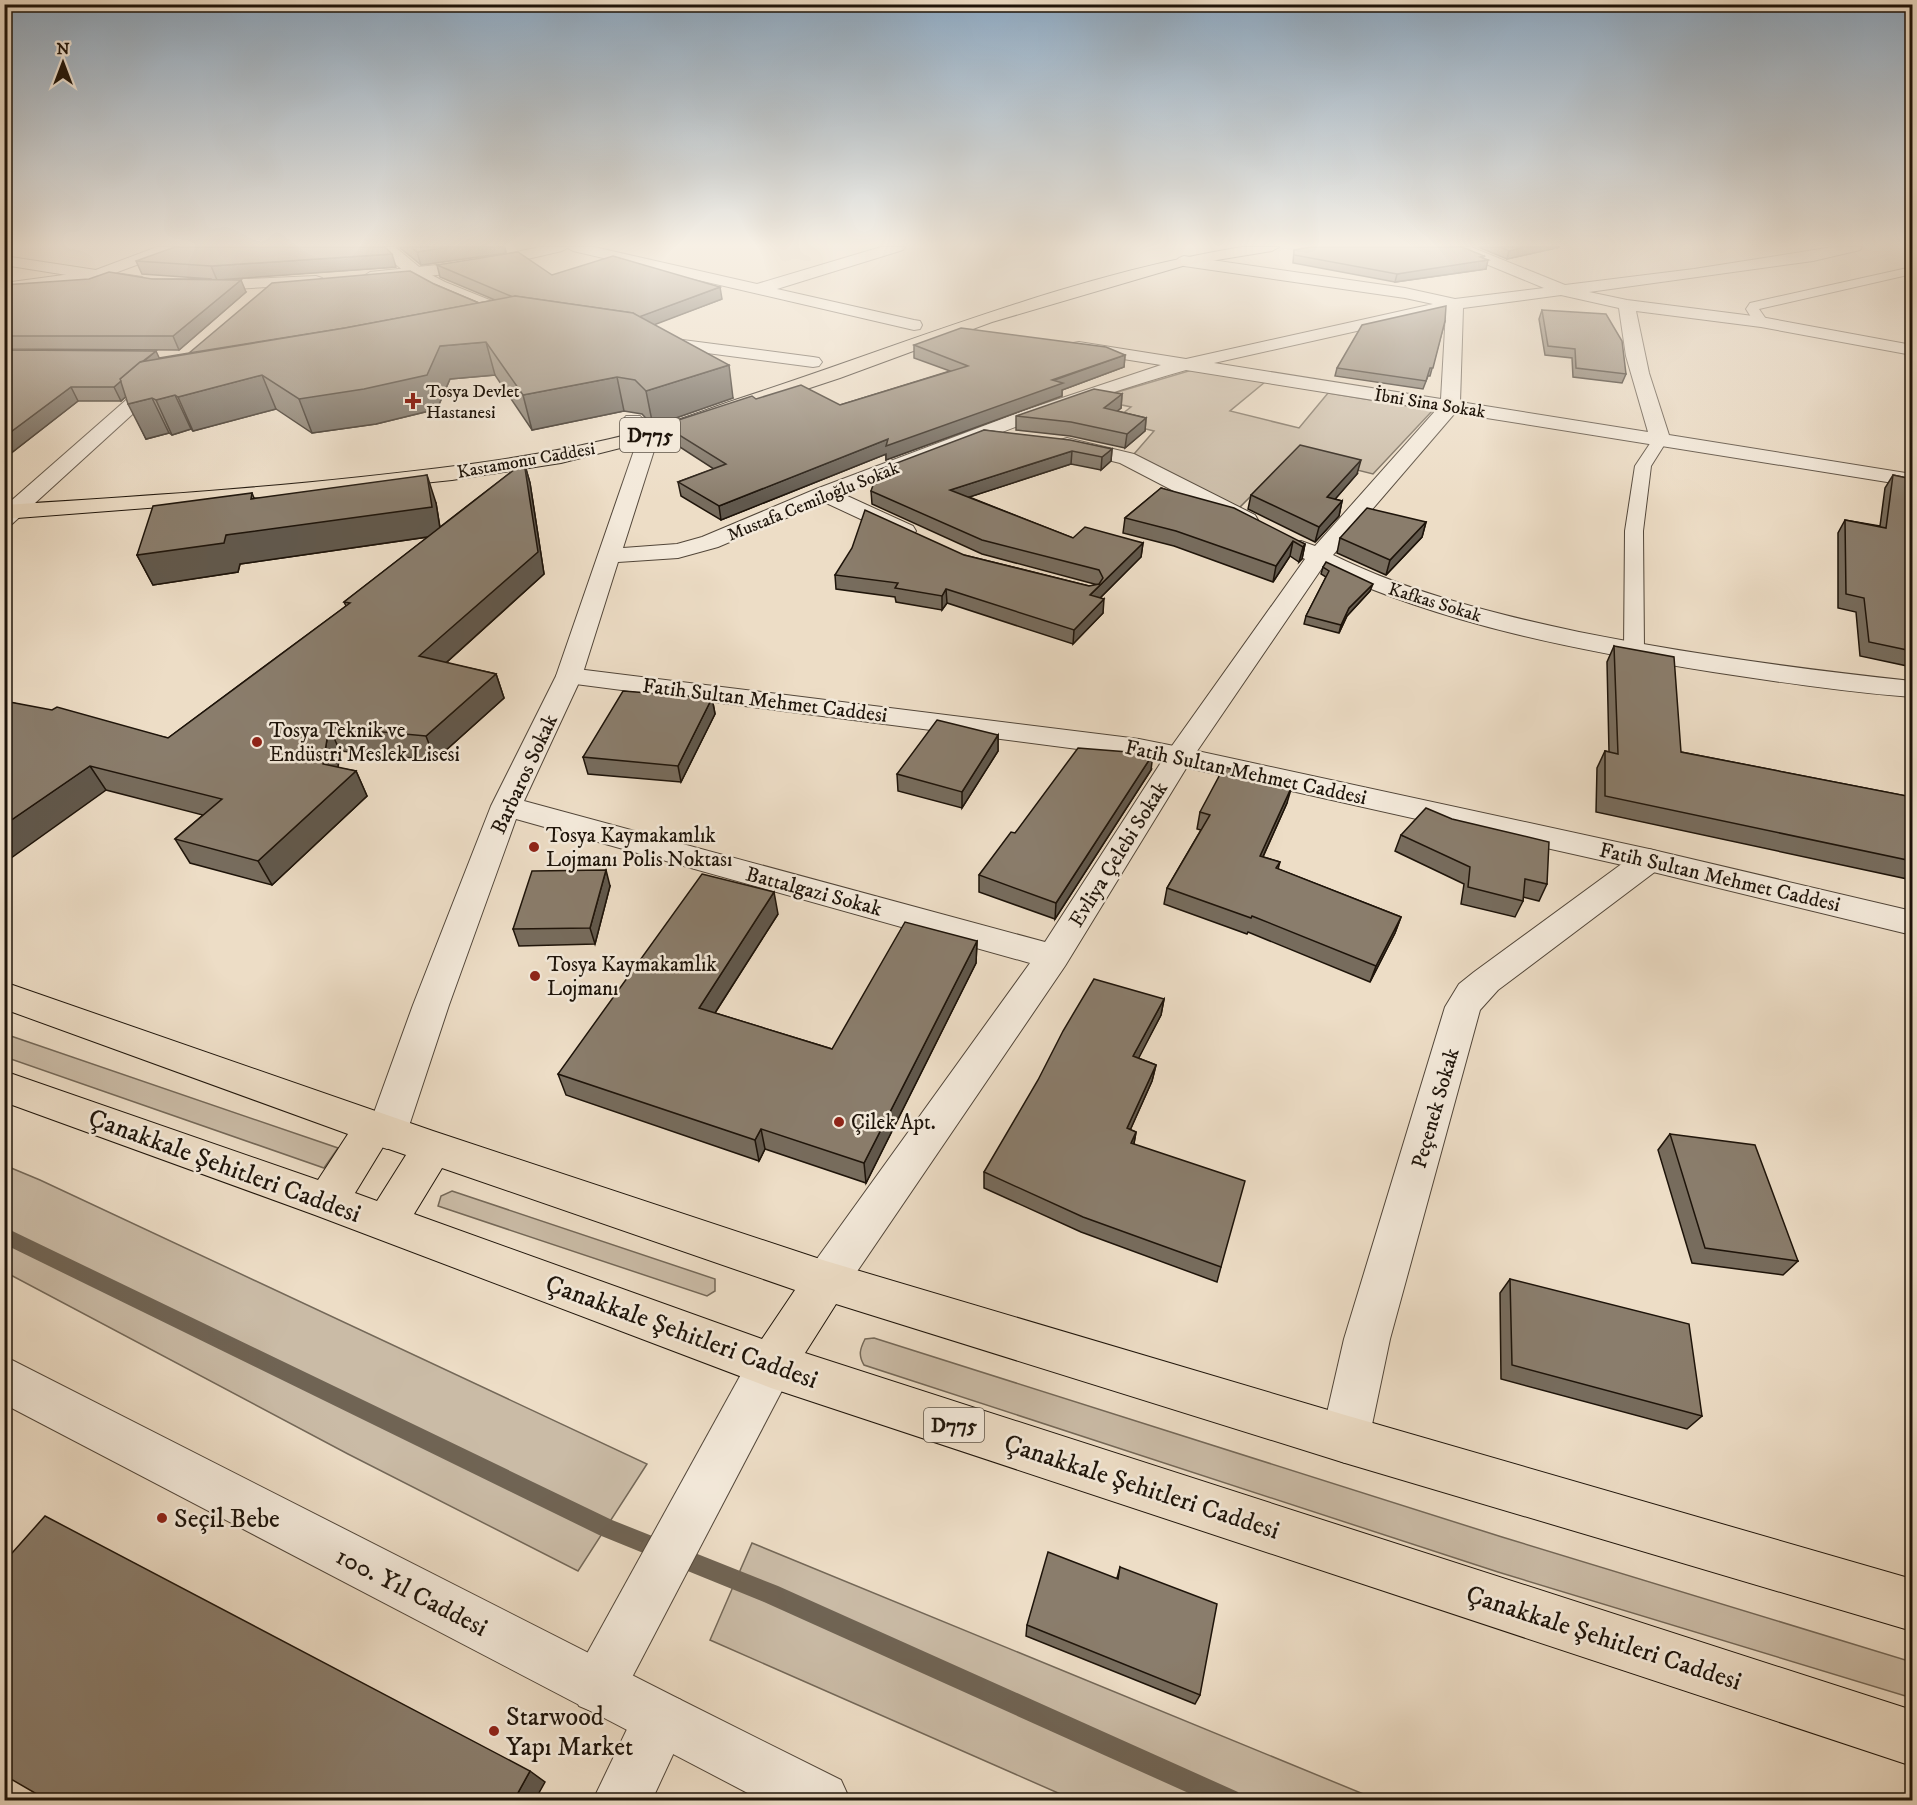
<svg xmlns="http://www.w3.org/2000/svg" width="1917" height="1805" viewBox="0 0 1917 1805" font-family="'IM FELL DW Pica',serif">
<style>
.green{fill:#cabba6;stroke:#746858;stroke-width:1.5}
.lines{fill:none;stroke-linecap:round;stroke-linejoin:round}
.stream{fill:#706454;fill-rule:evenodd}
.service-casing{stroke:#524639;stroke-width:2}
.minor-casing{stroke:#524639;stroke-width:2}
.tertiary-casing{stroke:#524639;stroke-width:2}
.primary-casing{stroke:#1e140a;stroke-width:2}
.service{fill:#f3e9da;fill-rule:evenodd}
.minor{fill:#f3e9da;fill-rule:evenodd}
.tertiary{fill:#f3e9da;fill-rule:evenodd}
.primary{fill:#edddc6;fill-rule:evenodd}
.wall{fill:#776c5d;stroke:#1e140a;stroke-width:1.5}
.shaded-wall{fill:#61584c;stroke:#1e140a;stroke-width:1.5}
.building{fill:#8a7d6c;stroke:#1e140a;stroke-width:1.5}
.poi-dot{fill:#8f2418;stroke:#f3e9da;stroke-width:2}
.labels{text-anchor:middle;stroke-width:5;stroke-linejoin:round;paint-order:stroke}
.far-poi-label{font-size:18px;fill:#1e140a;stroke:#f3e9da;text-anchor:start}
.far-street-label{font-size:18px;fill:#1e140a;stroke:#f3e9da}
.shield{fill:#f3e9da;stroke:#5e5448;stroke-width:1.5}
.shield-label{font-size:20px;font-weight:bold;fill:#1e140a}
.street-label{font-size:21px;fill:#1e140a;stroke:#f3e9da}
.poi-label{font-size:21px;fill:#1e140a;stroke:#f3e9da;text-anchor:start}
.near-street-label{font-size:26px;fill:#1e140a;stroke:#f3e9da}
.near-poi-label{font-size:26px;fill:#1e140a;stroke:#f3e9da;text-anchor:start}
</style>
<rect width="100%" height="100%" fill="#edddc6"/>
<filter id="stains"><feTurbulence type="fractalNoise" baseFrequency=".00333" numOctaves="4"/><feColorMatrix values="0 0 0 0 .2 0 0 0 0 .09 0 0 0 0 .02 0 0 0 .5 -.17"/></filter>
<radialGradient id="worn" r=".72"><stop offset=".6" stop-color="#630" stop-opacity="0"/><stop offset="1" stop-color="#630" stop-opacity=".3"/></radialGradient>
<g class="green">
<path d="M1192,370L1265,382L1230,411L1299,428L1328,393L1433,410L1373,474L1293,454L1239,508L1134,454L1154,431L1113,421L1131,407L1094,399Z"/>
<path d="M5,1034L338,1148L324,1168L5,1057Z"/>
<path d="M4,1165L40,1180L647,1464L578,1571L348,1454L5,1272Z"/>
<path d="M452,1191L715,1279V1291L707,1296L438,1206L441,1196Z"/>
<path d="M874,1338L1502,1537L1912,1662V1698L1498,1572L864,1365C858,1355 860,1349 865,1339Z"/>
<path d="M752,1543L1378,1800H1074L710,1640Z"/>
</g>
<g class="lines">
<path class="stream" d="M4,1227L612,1520L778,1586L1238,1792L1242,1800H1204L764,1602L599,1535L4,1244Z"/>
<defs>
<g id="service">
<path d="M1912,267V274L1759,309L1768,322L1766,325H1756L1746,309L1750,303Z"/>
<path d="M1660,434L1668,439L1651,466L1643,531L1644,650L1641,654H1627L1624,650L1625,531L1635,466L1655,436Z"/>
</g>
<g id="minor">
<path d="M157,247H179L177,250L96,280L4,293V283L93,271Z"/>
<path d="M379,247H395L424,271L445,282L527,315L529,319L527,323H515C469,303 411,288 379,247Z"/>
<path d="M566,247H594L757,284L881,247H905L903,250L777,289L914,320L920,321L922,325L920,329L914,330L573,251Z"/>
<path d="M1450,247H1471L1565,285L1694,269L1833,247H1862L1860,250L1813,261L1589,292L1627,300L1761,317L1912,345V355L1761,327L1636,311L1649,373L1669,435L1912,474V486L1455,413L1333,555C1410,593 1495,614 1579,632C1689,654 1800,669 1912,681V697C1846,692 1779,682 1713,672C1581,651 1444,625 1322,568L1193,757L1065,966L841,1295L826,1301L811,1295L804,1281L811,1267L1030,963L516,819L449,1005L407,1132L401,1144L387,1149L373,1144L367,1132L413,1005L491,806L556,676L639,436L623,420L626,416H640L659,435L623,548L677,544L702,537L816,489L1023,411L1161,365L1073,351L1070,347L1073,343L1079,342L1186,359L1433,304L1405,298L1184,266L1176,261L1179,258L1184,256L1405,288L1455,299L1544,288L1452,250ZM1561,295L1619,308L1626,356L1648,432L1460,402L1463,308ZM1446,311L1441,399L1214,363ZM1186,370L1436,410L1315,546L1301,541L1293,543L1289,548L1293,553L1305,559L1169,750L1045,942L524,801L582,676L618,562L678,558L718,547L824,502L897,536L905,538L913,536L916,531L913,526L843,494C956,450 1069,403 1186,370Z"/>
<path d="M652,336L813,357L819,358L822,362L819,366L813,367L646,345L643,341L646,337Z"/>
<path d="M164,370L170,372L173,376L170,380L12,524L4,526V507L158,372Z"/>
<path d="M1067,438L1134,454L1255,515L1258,520L1255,525L1247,527L1239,525L1120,463L1060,448L1057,444L1060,440Z"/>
<path d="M1649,849L1660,852L1665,860L1660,868L1498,990L1480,1010L1390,1339L1369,1439L1362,1456L1345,1463L1328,1456L1321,1439L1344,1339L1445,1007L1459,984L1474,972L1638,852Z"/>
<path d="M771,1342L787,1349L794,1365L787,1381L617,1706L598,1714L579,1706L571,1687L579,1668L755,1349Z"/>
<path d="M661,1692L681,1700L689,1720L652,1800H593L641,1700Z"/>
</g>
<g id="tertiary">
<path d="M540,247H569L562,251L475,271L370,282L362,277L370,272L475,261Z"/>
<path d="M4,256L142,277L150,282L142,287L4,265Z"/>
<path d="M316,276L322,278L324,281L322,284L199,291L191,286L199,281Z"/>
<path d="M569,668L1139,739L1179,747L1649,849L1912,911V935L1649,871L1139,757L560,682L556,676L560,670Z"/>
<path d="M4,1356L681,1700L841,1780L850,1800H761L4,1404Z"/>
</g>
<g id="primary">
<path d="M1242,247H1279L1272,251L1186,265L992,322L840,378L656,439L561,463L452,480L291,497L4,519V505C123,497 243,490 361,477C455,467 547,456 638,432C673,423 707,409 741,398C907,344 1069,275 1242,247Z"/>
<path d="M4,982L433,1131L826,1261L1345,1415L1912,1579V1631L1345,1463L836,1304L805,1353L1912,1710V1766L771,1388L315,1215L4,1102V1071L318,1180L348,1134L4,1009ZM383,1147L406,1155L377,1201L355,1193ZM442,1168L795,1290L762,1339L414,1214Z"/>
</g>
</defs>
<use href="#service" class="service-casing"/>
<use href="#minor" class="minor-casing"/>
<use href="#tertiary" class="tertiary-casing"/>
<use href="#primary" class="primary-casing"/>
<use href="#service" class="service"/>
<use href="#minor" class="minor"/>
<use href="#tertiary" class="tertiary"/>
<use href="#primary" class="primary"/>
</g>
<g class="wall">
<path d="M399,247H505L506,253L421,265Z"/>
<path d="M1478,247H1560L1507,259Z"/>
<path d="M1294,250L1484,256L1483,258L1486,269L1395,282L1293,263Z"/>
<path d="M136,261L396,267L221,279L246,292L179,350L4,349V285L152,279H212L142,274Z"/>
<path d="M437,265L552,275L722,299L654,324L733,398L653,426L642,414L624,411L532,430L495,375L450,379L437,409L376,424L312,433L276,409L193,431L191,429L172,435L169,433L146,439L126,396L121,401H78L10,454H4V350L159,358L189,353L434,284L479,303L495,300L440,277Z"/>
<path d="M1542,310L1626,374L1622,383L1573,377L1572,358L1545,355L1539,319Z"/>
<path d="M1445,321L1430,376H1428L1423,389L1335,376L1337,368Z"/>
<path d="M914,345L1125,355L1124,367L1062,390V396L886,460V454L721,520L681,496L678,482L714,469L666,438L663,425L756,399L840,405L950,371L914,358Z"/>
<path d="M1122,394L1121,408L1117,411L1146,418L1145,431L1125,448L1070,436L1016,430V416Z"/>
<path d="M984,430L1112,449L1111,461L1101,470L1071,464L969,497L1073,538L1143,543L1141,557L1100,598L1103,613L1073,644L947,603L942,610L896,602L895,597L836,589L835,575L964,555L1089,586L1098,585L982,554L872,504L871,491Z"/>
<path d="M524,462L530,483L544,574L446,663L496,674L504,698L435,760L340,751L338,768L356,771L367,796L272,885L190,863L175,839L203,815L106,790L4,701L168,738L346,606L344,602L428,537L240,564L238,572L153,585L137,555L252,493L254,498L436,503L440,527Z"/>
<path d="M1357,474L1335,499L1342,501L1339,516L1315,542L1248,509L1251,495Z"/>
<path d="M1893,475L1912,479V678L1907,666L1860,656L1856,612L1838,608V533L1845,520L1880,526L1885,488Z"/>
<path d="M1161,488L1305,544L1302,559L1299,562L1290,556L1273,582L1174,546L1123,533L1125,518Z"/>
<path d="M1426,522L1422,537L1386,575L1337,553L1340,538Z"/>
<path d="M1323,567L1370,591L1347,616L1339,633L1304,624L1306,616L1326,577L1321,574Z"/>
<path d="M1614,646L1681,752L1912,797V880L1596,812L1597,768L1605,751L1609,752L1607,662Z"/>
<path d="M712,698L715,714L681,782L588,774L583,757Z"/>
<path d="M998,735V751L962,808L898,791L897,774Z"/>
<path d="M1151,770L1055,919L979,892V875L1015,833Z"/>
<path d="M1287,803L1263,857L1280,862L1278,869L1401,917L1395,933L1370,982L1248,932L1247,934L1164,904L1167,888L1201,830L1197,829L1200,812Z"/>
<path d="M1401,835L1547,884L1539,901L1523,897V901L1515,917L1461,904L1464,884L1395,851Z"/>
<path d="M610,886L595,944L519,946L513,929Z"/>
<path d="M778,914L715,1013L832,1049L977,941L976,963L866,1183L765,1149L759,1161L566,1095L558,1074Z"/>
<path d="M1164,999L1161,1015L1138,1058L1156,1065L1152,1081L1130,1130L1136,1132L1134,1144L1221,1267L1217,1282L1081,1232L984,1188V1172Z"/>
<path d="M1670,1134L1798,1261L1783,1275L1692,1263L1658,1150Z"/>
<path d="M1510,1279L1702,1416L1687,1429L1501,1379L1500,1293Z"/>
<path d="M1120,1567L1200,1695L1195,1704L1026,1636L1027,1625L1117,1578Z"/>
</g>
<g class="shaded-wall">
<path d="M449,247H505L506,253L421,265L417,252Z"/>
<path d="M1524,247H1560L1507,259L1509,251Z"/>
<path d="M392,254L396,267L217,280L211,266Z"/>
<path d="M1484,256L1482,261L1488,260L1486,269L1395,282L1397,274Z"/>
<path d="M241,280L246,292L179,350L173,336Z"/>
<path d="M720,287L722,299L638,331L635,318Z"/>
<path d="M486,342L495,375L450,379L437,409L376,424L312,433L299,399L440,346Z"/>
<path d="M156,351L162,364L121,401L114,387Z"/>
<path d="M1125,355L1124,367L1062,390V396L886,460V454L721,520L719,506L888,439Z"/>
<path d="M729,365L733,398L653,426L646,391Z"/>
<path d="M262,375L276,409L193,431L178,397Z"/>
<path d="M617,377L624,411L532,430L523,395Z"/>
<path d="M71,387L78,401L10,454L4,445V437Z"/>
<path d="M1122,394L1121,408L1103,422L1104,408Z"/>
<path d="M175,395L191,429L172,435L156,400Z"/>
<path d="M152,398L169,433L146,439L128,404Z"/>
<path d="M1146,418L1145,431L1125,448L1127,434Z"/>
<path d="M1112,449L1111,461L1101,470L1102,457Z"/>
<path d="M1072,451L1071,464L951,503L950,490Z"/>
<path d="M1361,460L1357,474L1324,512L1327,497Z"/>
<path d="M524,462L530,483L544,574L428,679L419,656Z"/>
<path d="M427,475L436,503L441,535L240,564L238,572L153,585L137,555L226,535Z"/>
<path d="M1342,501L1339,516L1315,542L1319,527Z"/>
<path d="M1426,522L1422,537L1386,575L1390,560Z"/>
<path d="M1293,541L1290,556L1273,582L1276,566Z"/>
<path d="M1143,543L1141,557L1089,609L1090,595Z"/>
<path d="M1305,544L1302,559L1299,562L1303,547Z"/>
<path d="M1373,584L1370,591L1347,616L1339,633L1341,625L1349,608Z"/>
<path d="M946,589L947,603L942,610V596Z"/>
<path d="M1104,599L1103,613L1073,644L1074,630Z"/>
<path d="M496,674L504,698L435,760L426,736Z"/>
<path d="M712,698L715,714L681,782L678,766Z"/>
<path d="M329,727L340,751L335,789L323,764Z"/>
<path d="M998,735V751L962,808V792Z"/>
<path d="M1153,754L1151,770L1055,919L1056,903Z"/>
<path d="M90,766L106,790L4,863V825Z"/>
<path d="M356,771L367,796L272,885L258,861Z"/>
<path d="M1292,786L1287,803L1256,872L1260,856Z"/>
<path d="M606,870L610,886L595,944L590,928Z"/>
<path d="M774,892L778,914L704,1030L699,1008Z"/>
<path d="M1401,917L1395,933L1370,982L1376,966Z"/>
<path d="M977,941L976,963L866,1183L864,1163Z"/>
<path d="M1164,999L1161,1015L1131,1073L1133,1056Z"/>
<path d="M1156,1065L1152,1081L1124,1144L1127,1128Z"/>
<path d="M761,1129L765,1149L759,1161L755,1140Z"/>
<path d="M1136,1132L1133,1148L1131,1143Z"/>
<path d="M530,1771L545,1782L535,1800H514Z"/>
</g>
<g class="building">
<path d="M175,247H385L392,254L211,266L136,261Z"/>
<path d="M411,247H449L417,252Z"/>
<path d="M1311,247H1462L1484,256L1480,257L1488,260L1397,274L1294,255V250Z"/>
<path d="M1501,247H1524L1509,251Z"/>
<path d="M518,252L552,275L613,256L720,287L639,317L633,313L515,296L513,297L437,265Z"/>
<path d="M410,271L434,284L479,303L345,328L189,353L272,283Z"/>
<path d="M109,272L152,279L241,280L173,336H4V285L89,279Z"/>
<path d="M515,296L633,313L729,365L646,391L635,380L617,377L523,395L486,342L440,346L427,375L364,389L299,399L262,375L178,397L175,395L156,400L152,398L128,404L120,379L140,362L345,328Z"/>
<path d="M1446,306L1445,321L1433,368H1430L1426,381L1337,368L1362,325Z"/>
<path d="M1542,310L1606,314L1622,341L1626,374L1576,368L1575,349L1548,346Z"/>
<path d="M961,328L1106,347L1125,355L1052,380L1063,383L886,446L888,439L719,506L678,482L726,464L663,425L752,396L756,399L801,385L840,405L968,366L914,345Z"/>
<path d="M4,350L156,351L143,361L140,362L120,379L121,381L114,387H71L4,437Z"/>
<path d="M1094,389L1122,394L1104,408L1146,418L1127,434L1071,422L1016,416Z"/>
<path d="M984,430L1070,440L1112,449L1102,457L1072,451L950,490L1073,538L1085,527L1143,543L1090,595L1104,599L1074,630L946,589L942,596L895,588L898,583L835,575L852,548L865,510L964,555L1089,586L1099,584L1103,578L1099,570L982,540L871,491L878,470Z"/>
<path d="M1300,445L1361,460L1327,497L1342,501L1319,527L1251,495Z"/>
<path d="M524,462L538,552L419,656L496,674L426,736L329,727L323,764L356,771L258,861L175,839L222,799L90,766L4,825V701L52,710L57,707L168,738L350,603L344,602Z"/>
<path d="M427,475L432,507L226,535L224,543L137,555L153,506L252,493L251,499Z"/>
<path d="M1893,475L1912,479V651L1869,642L1864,598L1846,594L1845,520L1886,528Z"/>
<path d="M1161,488L1234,508L1305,544L1303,547L1293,541L1276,566L1176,531L1125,518Z"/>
<path d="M1367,508L1426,522L1390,560L1340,538Z"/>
<path d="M1326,562L1373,584L1349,608L1341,625L1306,616L1329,571L1323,567Z"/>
<path d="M1614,646L1674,657L1681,752L1912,797V861L1605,796V751L1618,754Z"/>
<path d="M623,691L712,698L678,766L583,757Z"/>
<path d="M937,720L998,735L962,792L897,774Z"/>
<path d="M1078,748L1153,754L1056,903L979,875L1011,832L1015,833Z"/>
<path d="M1224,767L1292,786L1260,856L1280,862L1276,868L1401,917L1376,966L1252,916L1251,918L1167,888L1210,815L1200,812Z"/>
<path d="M1426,808L1452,819L1549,842L1547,884L1525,879L1523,901L1468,887L1470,867L1401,835Z"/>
<path d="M606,870L590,928L513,929L532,871Z"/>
<path d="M702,874L774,892L699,1008L832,1049L905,922L977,941L864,1163L761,1129L755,1140L558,1074Z"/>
<path d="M1094,979L1164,999L1133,1056L1156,1065L1127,1128L1136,1132L1131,1143L1245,1181L1221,1267L1083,1217L984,1172L1038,1080L1063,1031Z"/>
<path d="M1670,1134L1755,1145L1798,1261L1705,1248Z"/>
<path d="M1510,1279L1689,1324L1702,1416L1512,1365Z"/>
<path d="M45,1516L530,1771L514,1800H47L4,1775V1562Z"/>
<path d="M1048,1552L1118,1579L1120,1567L1217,1604L1200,1695L1027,1625Z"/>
</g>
<linearGradient id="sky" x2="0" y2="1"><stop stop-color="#8ea9c1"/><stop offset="0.49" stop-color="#f7f0e5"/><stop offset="1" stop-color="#f7f0e5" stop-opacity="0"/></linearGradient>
<rect width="1917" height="500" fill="url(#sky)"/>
<g class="poi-dot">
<path d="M410 392h6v6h6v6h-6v6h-6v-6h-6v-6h6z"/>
<circle cx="257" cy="742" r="6"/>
<circle cx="534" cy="847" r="6"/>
<circle cx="535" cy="976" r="6"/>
<circle cx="839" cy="1122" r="6"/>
<circle cx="162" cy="1518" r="6"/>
<circle cx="494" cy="1731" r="6"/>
</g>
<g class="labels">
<g class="far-poi-label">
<text x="426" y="397">Tosya Devlet<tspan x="426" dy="21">Hastanesi</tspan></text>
</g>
<g class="far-street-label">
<text transform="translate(1430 403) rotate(9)" y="6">İbni Sina Sokak</text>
<text transform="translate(526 460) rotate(-10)" y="6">Kastamonu Caddesi</text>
<text transform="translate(813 501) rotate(-22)" y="6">Mustafa Cemiloğlu Sokak</text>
<text transform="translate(1435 602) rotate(17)" y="6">Kafkas Sokak</text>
</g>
<g class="shield">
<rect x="620" y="418" width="60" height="34" rx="4.5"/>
<rect x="924" y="1408" width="60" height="34" rx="4.5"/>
</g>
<g class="shield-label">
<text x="650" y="442">D775</text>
<text x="954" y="1432">D775</text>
</g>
<g class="street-label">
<text transform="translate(765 700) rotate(7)" y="7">Fatih Sultan Mehmet Caddesi</text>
<text transform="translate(1246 772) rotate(12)" y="7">Fatih Sultan Mehmet Caddesi</text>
<text transform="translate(524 774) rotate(-65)" y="7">Barbaros Sokak</text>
<text transform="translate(1118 854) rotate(-58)" y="7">Evliya Çelebi Sokak</text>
<text transform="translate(1720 877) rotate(13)" y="7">Fatih Sultan Mehmet Caddesi</text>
<text transform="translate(814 891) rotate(15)" y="7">Battalgazi Sokak</text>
<text transform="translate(1435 1108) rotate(-74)" y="7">Peçenek Sokak</text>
</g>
<g class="poi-label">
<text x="269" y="737">Tosya Teknik ve<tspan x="269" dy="24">Endüstri Meslek Lisesi</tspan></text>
<text x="546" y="842">Tosya Kaymakamlık<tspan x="546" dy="24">Lojmanı Polis Noktası</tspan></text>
<text x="547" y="971">Tosya Kaymakamlık<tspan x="547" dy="24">Lojmanı</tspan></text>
<text x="851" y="1129">Çilek Apt.</text>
</g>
<g class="near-street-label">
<text transform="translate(225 1165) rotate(20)" y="9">Çanakkale Şehitleri Caddesi</text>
<text transform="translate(682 1331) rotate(20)" y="9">Çanakkale Şehitleri Caddesi</text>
<text transform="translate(1142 1486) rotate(18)" y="9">Çanakkale Şehitleri Caddesi</text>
<text transform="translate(412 1591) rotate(27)" y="9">100. Yıl Caddesi</text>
<text transform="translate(1604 1637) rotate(18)" y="9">Çanakkale Şehitleri Caddesi</text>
</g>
<g class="near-poi-label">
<text x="174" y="1527">Seçil Bebe</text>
<text x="506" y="1725">Starwood<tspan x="506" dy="30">Yapı Market</tspan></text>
</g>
</g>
<rect width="1917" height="1805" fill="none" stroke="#edddc6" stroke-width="24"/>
<rect x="6" y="6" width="1905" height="1793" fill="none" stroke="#1e140a" stroke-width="3"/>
<rect x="12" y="12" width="1893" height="1781" fill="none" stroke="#1e140a" stroke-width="1.5"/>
<g transform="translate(63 63)" stroke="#f3e9da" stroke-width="4.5" paint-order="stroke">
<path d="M0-4.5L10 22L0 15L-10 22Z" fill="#1e140a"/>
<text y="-9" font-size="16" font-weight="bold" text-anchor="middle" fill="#1e140a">N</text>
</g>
<rect width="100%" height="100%" filter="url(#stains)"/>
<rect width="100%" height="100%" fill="url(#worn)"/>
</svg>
